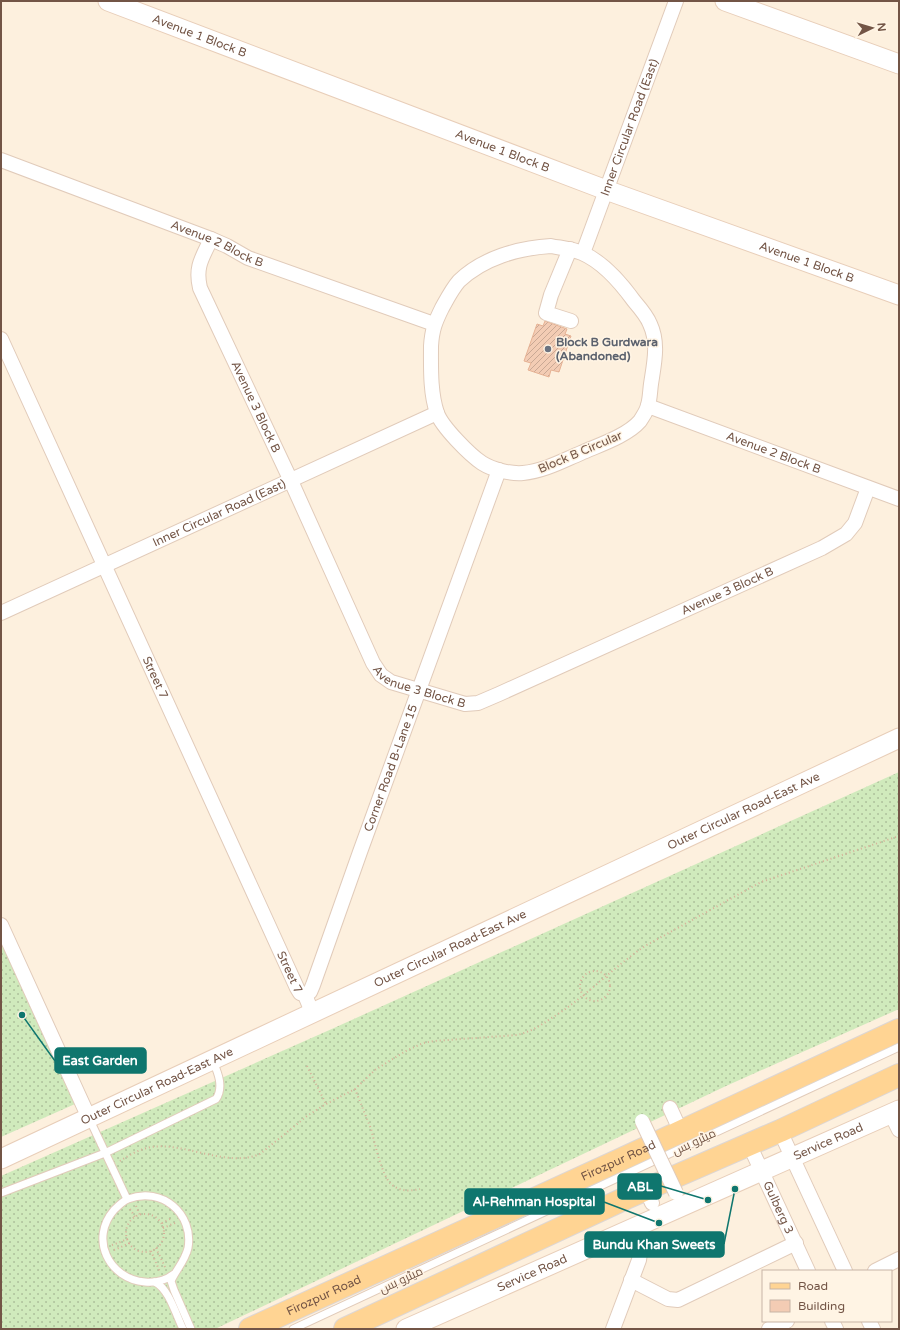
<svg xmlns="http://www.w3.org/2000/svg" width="900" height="1330" viewBox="0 0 900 1330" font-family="'Varela Round',Cairo,sans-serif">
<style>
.grass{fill:url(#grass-dots)}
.building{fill:url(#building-hatch);stroke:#e6b294}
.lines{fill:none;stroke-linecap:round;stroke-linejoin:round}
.lane-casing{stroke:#e1cbba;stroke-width:9}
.street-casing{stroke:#e1cbba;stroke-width:16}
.secondary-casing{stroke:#e8ceb9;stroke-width:21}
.primary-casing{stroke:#ddd6d3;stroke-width:24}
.path{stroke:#d7af98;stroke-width:2;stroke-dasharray:1 3;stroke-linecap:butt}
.lane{stroke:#fff;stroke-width:7}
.street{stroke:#fff;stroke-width:14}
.secondary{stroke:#fff;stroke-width:19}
.primary{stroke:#ffd493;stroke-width:22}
.street-bridge-casing{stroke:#e1cbba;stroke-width:16;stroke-linecap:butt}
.street-bridge{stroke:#fff;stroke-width:14}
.worship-dot{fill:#6b7280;stroke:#fff4e4;stroke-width:1.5}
.labels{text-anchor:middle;stroke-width:3;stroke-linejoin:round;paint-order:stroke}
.street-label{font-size:12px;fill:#735546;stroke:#fff4e4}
.worship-label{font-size:12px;font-weight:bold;fill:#5b616d;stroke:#fff4e4;text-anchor:start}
.leader{fill:none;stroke:#0f766e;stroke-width:1.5}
.callout-dot{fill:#0f766e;stroke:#fff4e4;stroke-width:1.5}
.callout{fill:#0f766e;stroke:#0f766e;stroke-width:1.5}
.callout-label{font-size:13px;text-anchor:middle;font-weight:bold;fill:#fff}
</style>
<defs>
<pattern id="grass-dots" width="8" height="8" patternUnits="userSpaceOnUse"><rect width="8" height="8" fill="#d0eabc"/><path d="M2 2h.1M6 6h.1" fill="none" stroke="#adc09b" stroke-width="1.8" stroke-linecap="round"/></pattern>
<pattern id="building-hatch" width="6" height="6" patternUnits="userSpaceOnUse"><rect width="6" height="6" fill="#f3ccb4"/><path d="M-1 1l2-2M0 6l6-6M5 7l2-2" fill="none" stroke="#c9a894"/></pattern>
</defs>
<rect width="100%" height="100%" fill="#fdf0de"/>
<g class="grass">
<path d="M899,772V1009L726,1086L215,1329H1V1176L334,1028Z"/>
<path d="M1,930L84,1100L1,1137Z"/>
</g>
<path class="building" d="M545,321L567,329L565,334L571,336L559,372L551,370L549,377L528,370L531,363L524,361L537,324L543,326Z"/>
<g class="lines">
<defs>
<g id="lane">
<path d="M89,1118L127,1199"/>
<path d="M1,1193L105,1153L216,1099C224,1087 218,1073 213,1061"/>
<path d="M174,1274C165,1281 156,1283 145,1282C109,1279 89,1239 114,1210C118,1206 123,1201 128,1199C162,1186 194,1214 188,1248C185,1261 176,1270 171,1281L174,1290L191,1329"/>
<path d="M155,1282C169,1289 176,1315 183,1329"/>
<path d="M293,1329L899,1047"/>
</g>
<g id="street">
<path id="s1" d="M1,160L211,239L227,246L248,258L434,324"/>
<path id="s2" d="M211,239C202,258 195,267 200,288L291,481L373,663L381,675L391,682L465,704L478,703L499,694L822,548L846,534L855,523L868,488"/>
<path d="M551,246C561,248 573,249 582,253C603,262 621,283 634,301C640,308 647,316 650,324C659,343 654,364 651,384C650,391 650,399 648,405C647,411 643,416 640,421C627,436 599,445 581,453C562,461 544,471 523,473C511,474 493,470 482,463C470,455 442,427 437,413C430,392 431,367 431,346C432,330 435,322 442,308C447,299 452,289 459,281C483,258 518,248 551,246Z"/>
<path d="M570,249L551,295L546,313L571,321"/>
<path id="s3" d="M583,253L676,1"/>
<path id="s4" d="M1,339L297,988L300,993L305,995L312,1012"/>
<path id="s5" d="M648,406L899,499"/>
<path id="s6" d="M1,613L437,413"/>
<path d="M1,925L89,1118"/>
<path id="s7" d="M305,995L310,992L313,985L360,852L499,470"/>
<path d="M670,1108L681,1132"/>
<path d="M891,1114L899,1130"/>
<path d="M780,1131L845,1271"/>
<path id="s8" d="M749,1144L808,1271"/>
<path d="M646,1189L652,1203"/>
<path d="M875,1271L899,1259"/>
<path d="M631,1280L668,1299L678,1300L796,1243"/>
<path d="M832,1321L836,1329"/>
<path d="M869,1321L873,1329"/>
<path d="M613,1329L639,1260L641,1246L637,1226"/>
<path d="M769,1329L787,1321"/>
</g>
<g id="secondary">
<path id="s9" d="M108,1L606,190L899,295"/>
<path d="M725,1L899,64"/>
<path id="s10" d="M1,1159L899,738"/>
<path id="s11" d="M406,1329L899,1110"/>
</g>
<g id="primary">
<path id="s12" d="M250,1329L622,1159L899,1030"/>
<path d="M345,1329L626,1198L780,1131L899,1075"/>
</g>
</defs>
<use href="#lane" class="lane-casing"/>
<use href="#street" class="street-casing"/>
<use href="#secondary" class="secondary-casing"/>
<use href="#primary" class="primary-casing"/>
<g class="path">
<circle cx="595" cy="986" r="15"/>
<path d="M307,1066L326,1104"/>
<path d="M355,1089C360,1102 366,1116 371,1129C375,1143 381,1174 391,1184C400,1192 410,1191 420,1189"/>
<path d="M120,1161C129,1155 140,1149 151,1147C186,1142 226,1168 260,1154L307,1116L326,1104L355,1089L375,1070L391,1060L406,1051L423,1043L434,1041L517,1035C530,1032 540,1026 550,1019C585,998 612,968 645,946L761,882L899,836"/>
<path d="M136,1206L140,1215"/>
<path d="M130,1209L135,1217"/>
<circle cx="145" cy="1233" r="19"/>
<path d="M162,1223L172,1218"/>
<path d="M163,1228L175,1223"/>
<path d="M112,1245L128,1239"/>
<path d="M156,1248L166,1269"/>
<path d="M114,1250L130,1243"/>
<path d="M151,1251L160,1272"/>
</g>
<use href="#lane" class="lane"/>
<use href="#street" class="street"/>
<use href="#secondary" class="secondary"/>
<use href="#primary" class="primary"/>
<defs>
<path id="street-bridge" d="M642,1121L676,1193"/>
</defs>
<use href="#street-bridge" class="street-bridge-casing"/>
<use href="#street-bridge" class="street-bridge"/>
</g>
<circle class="worship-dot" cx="548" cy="349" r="4"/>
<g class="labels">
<g class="street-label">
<text dy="4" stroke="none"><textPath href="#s9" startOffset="98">Avenue 1 Block B</textPath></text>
<text dy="4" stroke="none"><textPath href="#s3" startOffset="134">Inner Circular Road (East)</textPath></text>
<text dy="4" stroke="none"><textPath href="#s9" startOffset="422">Avenue 1 Block B</textPath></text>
<text dy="4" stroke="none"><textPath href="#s1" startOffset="232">Avenue 2 Block B</textPath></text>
<text dy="4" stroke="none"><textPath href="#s9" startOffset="746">Avenue 1 Block B</textPath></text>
<text dy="4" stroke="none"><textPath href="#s2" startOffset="183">Avenue 3 Block B</textPath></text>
<text transform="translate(580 452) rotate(-23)" y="4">Block B Circular</text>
<text dy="4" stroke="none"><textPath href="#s5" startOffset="134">Avenue 2 Block B</textPath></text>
<text dy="4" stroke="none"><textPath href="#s6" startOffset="240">Inner Circular Road (East)</textPath></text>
<text dy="4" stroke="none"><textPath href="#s2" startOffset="855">Avenue 3 Block B</textPath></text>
<text dy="4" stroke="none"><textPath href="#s4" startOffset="372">Street 7</textPath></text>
<text dy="4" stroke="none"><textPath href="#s2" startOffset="519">Avenue 3 Block B</textPath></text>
<text dy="4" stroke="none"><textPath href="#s7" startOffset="244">Corner Road B-Lane 15</textPath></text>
<text dy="4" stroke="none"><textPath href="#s10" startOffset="820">Outer Circular Road-East Ave</textPath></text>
<text dy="4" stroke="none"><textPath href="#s10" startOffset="496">Outer Circular Road-East Ave</textPath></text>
<text dy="4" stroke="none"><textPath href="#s4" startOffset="696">Street 7</textPath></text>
<text dy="4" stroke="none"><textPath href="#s10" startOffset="172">Outer Circular Road-East Ave</textPath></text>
<text dy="4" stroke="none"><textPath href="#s11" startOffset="462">Service Road</textPath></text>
<text transform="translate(694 1142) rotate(-25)" y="4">میٹرو بس</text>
<text dy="4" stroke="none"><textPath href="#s12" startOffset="405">Firozpur Road</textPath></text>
<text dy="4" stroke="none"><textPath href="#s8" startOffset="70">Gulberg 3</textPath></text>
<text dy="4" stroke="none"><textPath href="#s11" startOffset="138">Service Road</textPath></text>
<text transform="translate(401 1280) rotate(-25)" y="4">میٹرو بس</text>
<text dy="4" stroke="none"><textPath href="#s12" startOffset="81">Firozpur Road</textPath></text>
</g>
<g class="worship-label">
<text x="556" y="346">Block B Gurdwara<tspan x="556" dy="14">(Abandoned)</tspan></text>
</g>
</g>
<path class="leader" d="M22 1015L55 1061M708 1200L661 1186M659 1223L604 1202M735 1189L724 1244"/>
<g class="callout-dot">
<circle cx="22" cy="1015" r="4"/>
<circle cx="708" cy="1200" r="4"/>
<circle cx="659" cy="1223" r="4"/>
<circle cx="735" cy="1189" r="4"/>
</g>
<g class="callout">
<rect x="55" y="1048" width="91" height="25" rx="4"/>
<rect x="618" y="1174" width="43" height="25" rx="4"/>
<rect x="465" y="1189" width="139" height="25" rx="4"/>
<rect x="585" y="1232" width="139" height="25" rx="4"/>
</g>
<g class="callout-label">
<text x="100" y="1065">East Garden</text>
<text x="640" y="1191">ABL</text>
<text x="534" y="1206">Al-Rehman Hospital</text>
<text x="654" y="1249">Bundu Khan Sweets</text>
</g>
<rect width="900" height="1330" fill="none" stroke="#735546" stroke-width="4"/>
<rect x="762" y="1270" width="130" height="52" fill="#fff4e4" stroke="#c7b4a5"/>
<rect x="770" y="1283" width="20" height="6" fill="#ffd493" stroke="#c7b4a5"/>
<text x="798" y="1290" font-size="12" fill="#735546">Road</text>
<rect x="770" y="1300" width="20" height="12" fill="#f3ccb4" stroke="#c7b4a5"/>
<text x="798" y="1310" font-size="12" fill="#735546">Building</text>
<g transform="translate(872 28) rotate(85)" stroke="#fff4e4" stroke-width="3" paint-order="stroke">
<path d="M0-3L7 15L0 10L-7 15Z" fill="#735546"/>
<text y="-6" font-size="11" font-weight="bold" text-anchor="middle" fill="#735546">N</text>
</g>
</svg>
